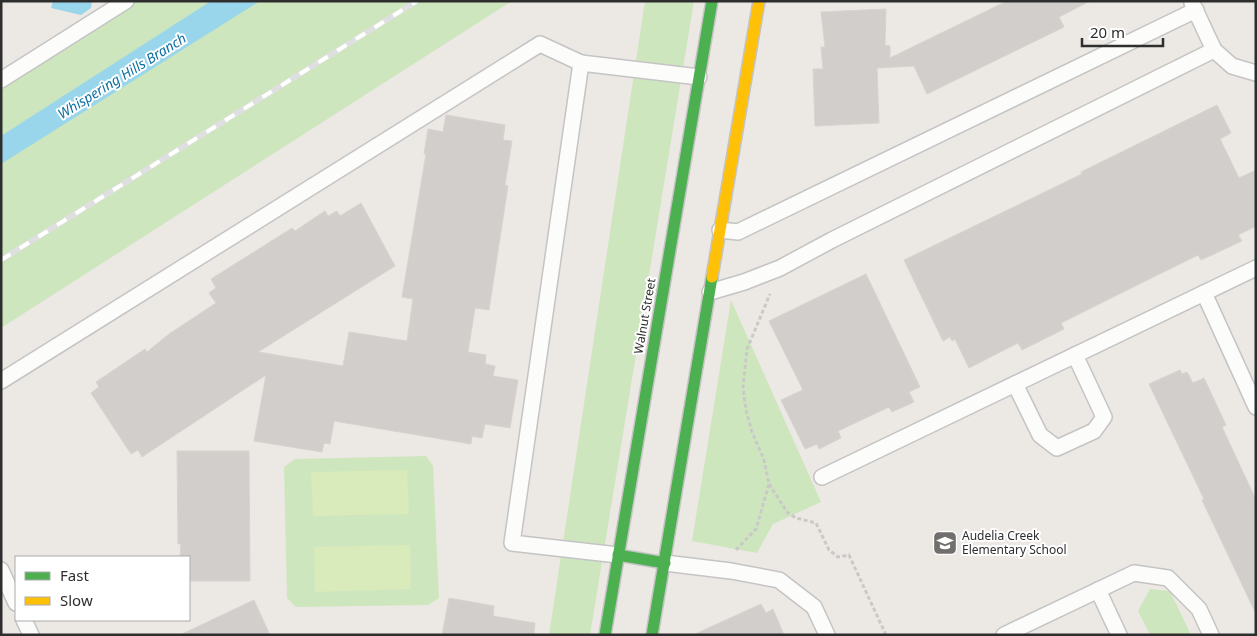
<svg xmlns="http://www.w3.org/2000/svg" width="1257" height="636" viewBox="0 0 1257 636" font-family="'Noto Sans',sans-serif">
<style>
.green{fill:#cee6be}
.pitch{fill:#d9eabb}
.water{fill:#99d6ec}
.building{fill:#d1cecb;stroke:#d7d4d0}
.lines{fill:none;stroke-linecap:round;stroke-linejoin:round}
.lane-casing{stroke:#c5c4c5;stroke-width:18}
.fast-casing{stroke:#c5c4c5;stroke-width:14}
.slow-casing{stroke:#c5c4c5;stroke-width:14}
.path{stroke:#c9c9c8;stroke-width:3;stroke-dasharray:4 2.5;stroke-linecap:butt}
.lane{stroke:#fcfcfb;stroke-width:15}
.fast{stroke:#4caf50;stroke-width:11}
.slow{stroke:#ffc107;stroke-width:11}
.rail-casing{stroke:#dfdfe1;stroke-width:5.5}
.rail{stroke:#fff;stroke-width:4;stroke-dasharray:11;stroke-linecap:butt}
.labels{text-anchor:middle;stroke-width:4;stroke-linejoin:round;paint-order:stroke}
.street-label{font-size:12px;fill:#2e2e2e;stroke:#fff}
.poi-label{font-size:12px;fill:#2e2e2e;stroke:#fff;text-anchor:start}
.water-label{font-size:14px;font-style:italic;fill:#0d6fa3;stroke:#fff}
</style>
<rect width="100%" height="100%" fill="#ece8e4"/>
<g class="green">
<path d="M126,1H512L1,328V78Z"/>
<path d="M645,1H694L590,635H549Z"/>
<path d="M731,300L821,502L773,524L757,553L692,541Z"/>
<path d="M426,456L433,466L439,598L428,605L296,607L287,598L284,467L295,459Z"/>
<path d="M1150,589L1170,591L1191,635H1150L1138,611Z"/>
</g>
<g class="pitch">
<path d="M407,470L409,514L313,516L311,472Z"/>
<path d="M410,545L411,589L315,592L314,547Z"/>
</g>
<g class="water">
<path d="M53,1H92L91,8L81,15L51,8Z"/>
<path d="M211,1H260L1,164V136Z"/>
</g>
<g class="building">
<path d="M1007,1H1090L1059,17L1064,27L927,94L914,66L877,68L879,123L815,126L813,69H823L821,47H825L821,12L886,9L885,45L890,46V58Z"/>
<path d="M1217,105L1231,133L1220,139L1239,178L1256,170V226L1238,235L1242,241L1201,260L1198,255L1113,297L1061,323L1064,329L1022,350L1018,343L969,368L955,339L952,341L950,337L943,341L904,260L1082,174L1081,172Z"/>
<path d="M446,115L505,125L503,140L512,141L505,185L508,186L489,310L475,308L468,352L486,355L485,364L495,366L493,376L518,380L510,428L485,424L482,438L472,436L471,444L334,421L330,444L324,443L322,452L254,441L266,375L142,457L138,450L131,454L91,393L99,387L96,382L145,349L147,352L169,334L216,303L209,293L216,288L211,279L292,228L295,231L325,211L328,216L337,211L340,216L361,203L395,266L258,352L343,366L349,332L407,341L413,299L402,297L426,154H424L428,129L443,132Z"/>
<path d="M866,274L920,387L909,392L914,402L892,412L889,407L838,431L841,438L819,449L817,444L805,449L781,400L803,390L769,321Z"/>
<path d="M1180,370L1182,374L1187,372L1193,383L1204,378L1226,425L1222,427L1256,500V614L1202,500L1204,499L1149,384Z"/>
<path d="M177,451H249L250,581H189V557H180L181,544H178Z"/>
<path d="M449,598L494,606L493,616L535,623L534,635H442Z"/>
<path d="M254,600L270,635H180Z"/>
<path d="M761,604L766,613L773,609L784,635H693Z"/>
</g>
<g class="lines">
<defs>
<g id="lane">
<path d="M1192,3L1214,50L1232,66L1256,73"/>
<path d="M1,80L126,1"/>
<path d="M720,230L738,232L742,230L1196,10"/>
<path d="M710,292L744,282L780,268L832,240L1214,50"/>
<path d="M1204,293L1256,407"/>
<path d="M1,381L540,44L581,63"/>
<path d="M1015,384L1040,435L1057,448L1094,431L1104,417L1075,355"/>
<path d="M822,477L1256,268"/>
<path d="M618,555L512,543L581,63L699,77"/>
<path d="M665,563L731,571L779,580L814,607L827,635"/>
<path d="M1,570L16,603"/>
<path d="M1098,590L1119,635"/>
<path d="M24,620L31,635"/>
<path d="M1004,635L1134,573L1168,578L1199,609L1211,635"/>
</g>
<g id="fast">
<path d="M618,555L665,563"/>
<path d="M605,635L712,1"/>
<path d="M652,635L712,277"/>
</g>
<path id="slow" d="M712,277L759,1"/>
</defs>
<use href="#lane" class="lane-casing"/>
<use href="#fast" class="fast-casing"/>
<use href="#slow" class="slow-casing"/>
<g class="path">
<path d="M769,484L787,512L796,518L816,523L829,550L838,557L849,555L886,635"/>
<path d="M736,550L756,529L769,484L764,460L752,432L746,410L743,388L747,349L770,294"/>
</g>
<use href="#lane" class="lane"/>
<use href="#fast" class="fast"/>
<use href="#slow" class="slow"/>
<defs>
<path id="rail" d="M1,260L417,1"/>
</defs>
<use href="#rail" class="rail-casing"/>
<use href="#rail" class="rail"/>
</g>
<defs>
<symbol id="school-square" viewBox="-11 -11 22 22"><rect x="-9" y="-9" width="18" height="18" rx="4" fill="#706f6e" stroke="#fff"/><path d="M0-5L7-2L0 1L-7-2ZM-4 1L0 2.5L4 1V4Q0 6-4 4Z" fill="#fff"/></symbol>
</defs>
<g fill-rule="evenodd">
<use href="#school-square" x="931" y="529" width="28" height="28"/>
</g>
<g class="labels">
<g class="street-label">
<text transform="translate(645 316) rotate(-80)" y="4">Walnut Street</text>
</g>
<g class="poi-label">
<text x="962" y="540">Audelia Creek<tspan x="962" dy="14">Elementary School</tspan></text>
</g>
<g class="water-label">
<text transform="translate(122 76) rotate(-32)" y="5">Whispering Hills Branch</text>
</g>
</g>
<rect width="1257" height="636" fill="none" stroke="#2e2e2e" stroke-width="5"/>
<rect x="15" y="556" width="175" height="65" fill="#ffffff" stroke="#ababab"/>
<rect x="25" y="572" width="25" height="8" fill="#4caf50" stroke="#ababab"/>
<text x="60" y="581" font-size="15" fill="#2e2e2e">Fast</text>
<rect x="25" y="597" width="25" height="8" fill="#ffc107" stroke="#ababab"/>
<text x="60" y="606" font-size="15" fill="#2e2e2e">Slow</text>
<path d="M1082 38v8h81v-8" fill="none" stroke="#2e2e2e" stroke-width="2.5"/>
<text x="1090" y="38" font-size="15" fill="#2e2e2e" stroke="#ffffff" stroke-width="4" paint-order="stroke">20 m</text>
</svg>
